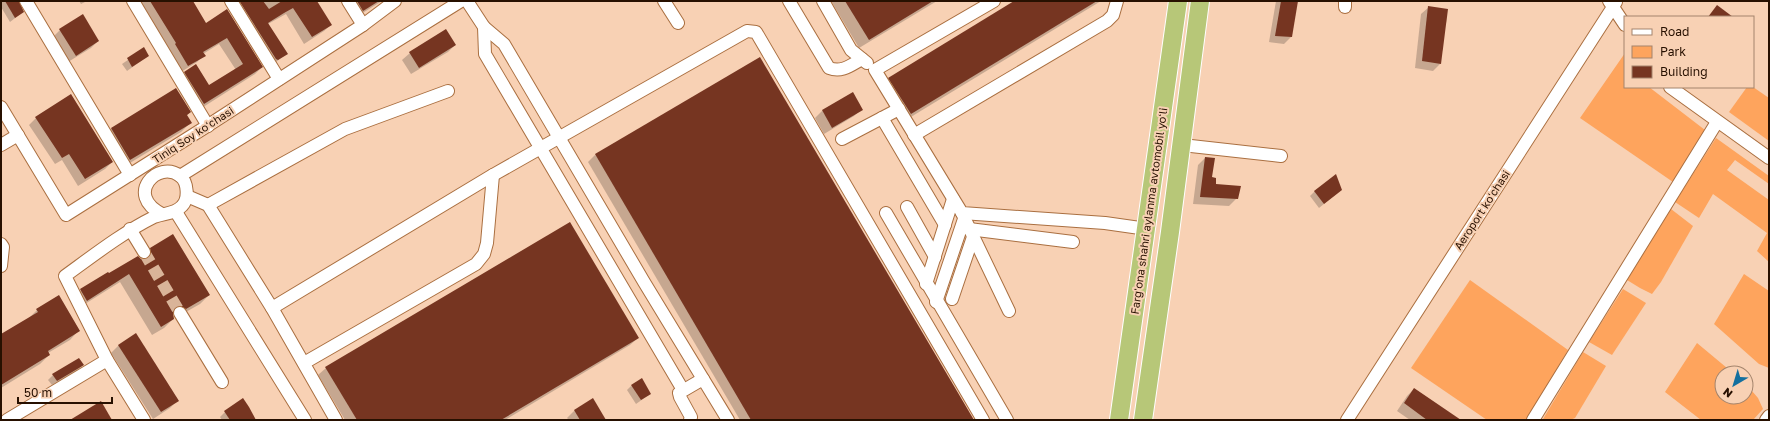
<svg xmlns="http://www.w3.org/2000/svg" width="1770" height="421" viewBox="0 0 1770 421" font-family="'Golos Text',sans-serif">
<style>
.green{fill:#fea45d}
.shadow{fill:#0003}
.building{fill:#763521}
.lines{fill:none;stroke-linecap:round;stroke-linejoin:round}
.minor-tunnel{stroke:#d9b499;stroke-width:12;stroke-dasharray:12 6;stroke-linecap:butt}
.minor-casing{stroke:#aa6f40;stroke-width:14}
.highway-casing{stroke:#fff;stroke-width:20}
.minor{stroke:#fff;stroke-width:12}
.highway{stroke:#b7c778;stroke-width:18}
.labels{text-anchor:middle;stroke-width:4;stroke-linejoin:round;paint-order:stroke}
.street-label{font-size:11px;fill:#271000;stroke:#f8d1b4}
</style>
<rect width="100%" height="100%" fill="#f8d1b4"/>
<g class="green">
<path d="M1625,53V87H1649L1705,130L1673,182L1580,118Z"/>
<path d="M1747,87H1753L1769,98V141L1729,112Z"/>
<path d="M1716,138L1769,176V184L1735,160L1727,170L1769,200V262L1757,251L1767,233L1713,194L1699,218L1675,202Z"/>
<path d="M1671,209L1693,226L1661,282L1652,294L1640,288L1627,280Z"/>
<path d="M1744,274L1769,291V368L1759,364L1714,324Z"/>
<path d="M1470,280L1568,350L1527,420H1487L1411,368Z"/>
<path d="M1623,289L1646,303L1612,355L1589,342Z"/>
<path d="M1697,343L1733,373H1722V397H1746V384L1758,398L1763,409L1753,420H1701L1665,392Z"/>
<path d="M1583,352L1606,366L1575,418L1570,420H1544L1543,419Z"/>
</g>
<g class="shadow">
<path d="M1,1H18L23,12L10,22L1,7Z"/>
<path d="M79,1H87L81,4Z"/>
<path d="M127,1H192L206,24L227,11L262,67L255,74L197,111L178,79L185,73L209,86L236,70L219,44L203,54L204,55L197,62L181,72L168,52L170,50L145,10Z"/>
<path d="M230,1H316L331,25L324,31L304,44L286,14L268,24L286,54L271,66Z"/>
<path d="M345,1H382L356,17Z"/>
<path d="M831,1H937L859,48Z"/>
<path d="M1016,1H1101L901,123L880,88L889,78Z"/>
<path d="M1276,1H1297L1291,37L1284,44L1269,42Z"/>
<path d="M1429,7L1440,64L1433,71L1415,68L1421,14Z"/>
<path d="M60,30L98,41L91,48L68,62L53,37Z"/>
<path d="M455,45L448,52L411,74L402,60L410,53Z"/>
<path d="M144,49L148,56L127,71L122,64Z"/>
<path d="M176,89L190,112L186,116L191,122L181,132L120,169L102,138L111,129Z"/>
<path d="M852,94L862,109L854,116L824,134L815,118L822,111Z"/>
<path d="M36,118L112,162L105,169L78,186L62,160L55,164L29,125Z"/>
<path d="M595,155L973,420H740L588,162Z"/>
<path d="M1205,158L1214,185L1237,198L1229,206L1193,204L1198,165Z"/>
<path d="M1341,190L1319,208L1310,196L1315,191Z"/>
<path d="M151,249L209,295L200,304L177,317L173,314V319L164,328L152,335L120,282L77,309L72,299L81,290L109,274L142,260Z"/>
<path d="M59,297L79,330L70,340L48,353L49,355L40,364L1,388V335L28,319L37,310Z"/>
<path d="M136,335L178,400L170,408L153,419L111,353L118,346Z"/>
<path d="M638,338L630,345L505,420H345L318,375L326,368Z"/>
<path d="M83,365L78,370L52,385L48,380L53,375Z"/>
<path d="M631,386L650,394L636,404L627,390Z"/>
<path d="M1414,389L1459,420H1410L1397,411L1407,396Z"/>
<path d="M592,400L605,420H569L567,418L574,411Z"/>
<path d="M225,412L255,420H222L220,417Z"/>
</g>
<g class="building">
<path d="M5,1H19L24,12L15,18Z"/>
<path d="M150,1H193L206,23L227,9L263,67L204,104L184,72L196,64L209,85L243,64L227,38L203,52L206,56L188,66L175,44L176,43Z"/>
<path d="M263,1L269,9L282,1H317L332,25L312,37L293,8L284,13L268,23L288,54L278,60L276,59L240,2Z"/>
<path d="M357,1H379L363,11Z"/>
<path d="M845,1H933L869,40Z"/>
<path d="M1014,1H1097L911,114L888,78Z"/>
<path d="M1281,1H1298L1292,37L1275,36Z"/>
<path d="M1717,5L1733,17H1708Z"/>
<path d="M1428,6L1448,9L1441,64L1422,61Z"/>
<path d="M83,14L99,41L76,56L59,29Z"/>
<path d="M446,29L456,45L419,68L409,52Z"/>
<path d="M144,47L149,56L132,67L127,58Z"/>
<path d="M760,57L974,420H751L595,154Z"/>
<path d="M176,88L191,112L187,115L192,123L130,160L111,128Z"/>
<path d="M853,92L863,110L832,128L822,110Z"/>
<path d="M71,94L113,162L85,179L69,154L62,158L35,117Z"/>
<path d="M1205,157L1215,158L1212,177L1216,178V184L1241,186L1238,199L1200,197Z"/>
<path d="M1336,174L1342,190L1324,204L1314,191Z"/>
<path d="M570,222L639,338L501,420H357L325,367Z"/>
<path d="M173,234L210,295L186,309L180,306L176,307L173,313L174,319L161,327L129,274L87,301L80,289L108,272L109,273L138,256L141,259H148L151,255L150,248Z"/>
<path d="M59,295L80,331L48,351L50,355L1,385V334L38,312L36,309Z"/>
<path d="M136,333L179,401L161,412L118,345Z"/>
<path d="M79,358L84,365L57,381L52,374Z"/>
<path d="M642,378L651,394L641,400L631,385Z"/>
<path d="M1414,388L1461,420H1427L1404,403Z"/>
<path d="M243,398L249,407L256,420H230L224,411Z"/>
<path d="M593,398L606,420H580L574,410Z"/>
<path d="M101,401L112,420H70Z"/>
</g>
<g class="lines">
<path class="minor-tunnel" d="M144,252L180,313"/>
<defs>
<g id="minor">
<path d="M26,1L130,175"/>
<path d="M133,1L208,126"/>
<path d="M231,1L279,79"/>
<path d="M348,1L363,25"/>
<path d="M467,1L484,27L504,44L644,282L728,420"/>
<path d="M664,1L678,23"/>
<path d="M789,1L829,68C842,73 851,65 862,59"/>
<path d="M823,1L851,50L867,63"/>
<path d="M994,1L875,70L962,213L1105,223L1147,229"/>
<path d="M1616,2L1613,7L1625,25"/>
<path d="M1345,7V1"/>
<path d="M484,27L485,54L683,390"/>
<path d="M1670,87L1769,158"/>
<path d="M1,107L66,215L204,128L363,25L395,1"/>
<path d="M882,118L945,225"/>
<path d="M914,135L1107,21L1113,15L1117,1"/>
<path d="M842,139L899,109"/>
<path d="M1,145L18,135"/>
<path d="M1182,145L1281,156"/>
<path d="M180,176L461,1"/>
<path d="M187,196L208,205L272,308L336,420"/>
<path d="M208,205L345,129L448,91"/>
<path d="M907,207L935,257"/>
<path d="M176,212L305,420"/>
<path d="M886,213L1007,420"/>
<path d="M962,213L1009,311"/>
<path d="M130,229L144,252"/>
<path d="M969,229L1073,242"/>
<path d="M1,244L3,247L1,266"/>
<path d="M926,284L953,199"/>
<path d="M952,299L973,237"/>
<path d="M936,302L964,219"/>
<path d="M272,308L493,175L747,31L756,32L983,420"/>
<path d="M180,313L222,382"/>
<path d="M304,363L476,264L484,254L487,243L493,175"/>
<path d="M7,420L107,360"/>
<path d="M144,420L107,360L65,276C94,255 122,233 154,217C164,213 175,214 182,206C189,199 188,182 180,176C158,159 124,195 162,214"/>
<path d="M690,420L691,417L680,397L679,393L703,379"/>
<path d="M1347,420L1613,7L1609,1"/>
<path d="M1533,420L1717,122"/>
<path d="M1766,420L1769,416"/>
</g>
<g id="highway">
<path d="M1119,420L1178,1"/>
<path d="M1143,420L1170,232L1200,1"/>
</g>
</defs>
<use href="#minor" class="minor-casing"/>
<use href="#highway" class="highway-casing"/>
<use href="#minor" class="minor"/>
<use href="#highway" class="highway"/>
</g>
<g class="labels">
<g class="street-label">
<text transform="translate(193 135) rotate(-33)" y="4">Tiniq Soy koʻchasi</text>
<text transform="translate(1482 210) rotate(-57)" y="4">Aeroport koʻchasi</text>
<text transform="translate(1149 211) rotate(-82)" y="4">Fargʻona shahri aylanma avtomobil yoʻli</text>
</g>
</g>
<rect width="1770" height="421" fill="none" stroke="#271000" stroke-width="4"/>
<rect x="1624" y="16" width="130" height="72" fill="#f8d1b4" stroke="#a4846c"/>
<rect x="1632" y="29" width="20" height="6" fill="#ffffff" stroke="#a4846c"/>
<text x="1660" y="36" font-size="12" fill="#271000">Road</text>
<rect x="1632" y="46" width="20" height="12" fill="#fea45d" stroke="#a4846c"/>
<text x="1660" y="56" font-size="12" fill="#271000">Park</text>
<rect x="1632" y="66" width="20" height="12" fill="#763521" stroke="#a4846c"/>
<text x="1660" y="76" font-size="12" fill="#271000">Building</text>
<g transform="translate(1734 385) rotate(218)"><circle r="19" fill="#f8d1b4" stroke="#a4846c"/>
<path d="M0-3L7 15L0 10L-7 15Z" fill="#14709f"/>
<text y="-6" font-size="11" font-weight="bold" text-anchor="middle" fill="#271000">N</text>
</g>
<path d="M18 397v6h94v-6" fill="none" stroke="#271000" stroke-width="2"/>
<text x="24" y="397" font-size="12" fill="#271000" stroke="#f8d1b4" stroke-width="3" paint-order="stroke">50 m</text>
</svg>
